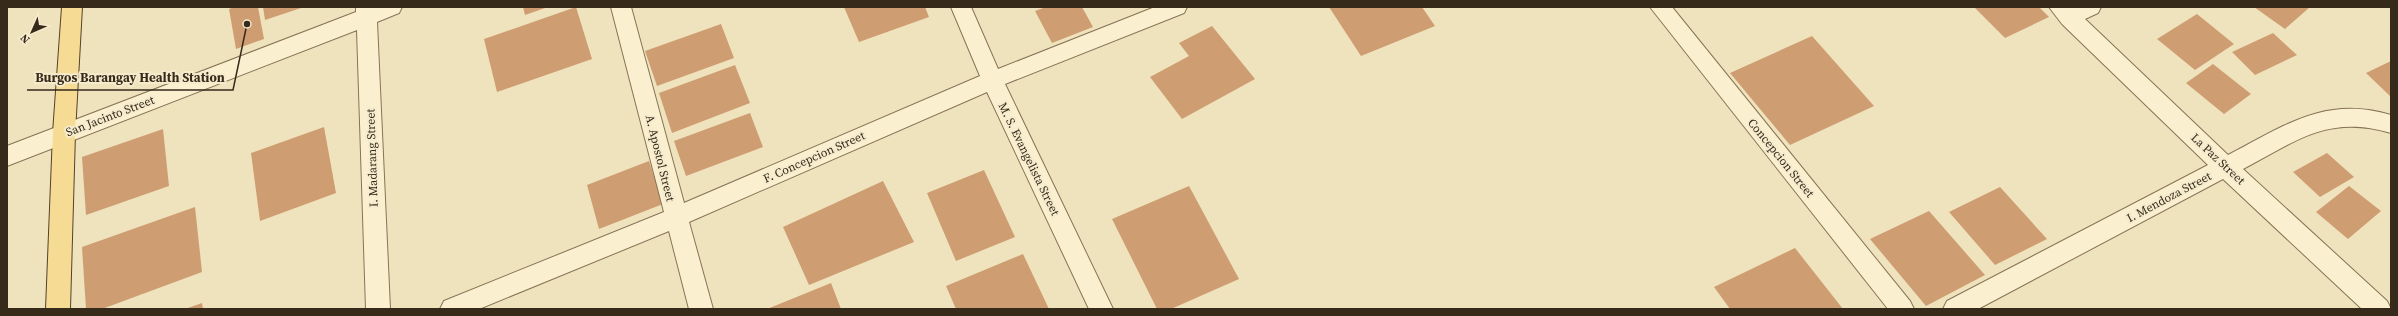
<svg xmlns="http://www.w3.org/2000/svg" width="2398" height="316" viewBox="0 0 2398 316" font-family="'Source Serif 4',serif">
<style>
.building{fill:#cf9d72}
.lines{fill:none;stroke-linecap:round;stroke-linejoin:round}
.minor-casing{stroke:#877356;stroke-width:2}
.major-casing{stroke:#55402b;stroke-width:2}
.minor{fill:#faf0d0;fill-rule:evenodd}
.major{fill:#f5db93;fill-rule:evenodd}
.labels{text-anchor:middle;stroke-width:4;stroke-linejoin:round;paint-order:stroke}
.street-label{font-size:12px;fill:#362a1b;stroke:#f6eccd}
.leader{fill:none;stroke:#362a1b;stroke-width:1.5}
.callout-dot{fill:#362a1b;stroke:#f6eccd;stroke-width:1.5}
.callout-label{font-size:13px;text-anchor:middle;font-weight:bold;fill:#362a1b;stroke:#f6eccd;stroke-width:4;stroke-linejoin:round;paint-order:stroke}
</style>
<rect width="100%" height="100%" fill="#efe3bd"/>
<g class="building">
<path d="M234,7H258L264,39L236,49L229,9Z"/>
<path d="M263,7H304L265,20Z"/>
<path d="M523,7H548L525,15Z"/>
<path d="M576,7L592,59L497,92L484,39Z"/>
<path d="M844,7H925L929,17L859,42Z"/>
<path d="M1046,7H1082L1093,27L1052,43L1035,11Z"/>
<path d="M1329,7H1422L1435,26L1361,56Z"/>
<path d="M1974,7H2039L2049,17L2005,38Z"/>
<path d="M2254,7H2310L2285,29Z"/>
<path d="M2197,14L2234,44L2195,70L2157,39Z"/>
<path d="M721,24L734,58L657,86L645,51Z"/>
<path d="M1212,26L1255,79L1182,119L1150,77L1189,56L1179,43Z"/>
<path d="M2273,33L2297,55L2255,75L2232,52Z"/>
<path d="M1812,36L1874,106L1790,145L1730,73Z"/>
<path d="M2391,61V97L2366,73Z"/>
<path d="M2213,64L2251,94L2224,114L2186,83Z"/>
<path d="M735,65L750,103L672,133L659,93Z"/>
<path d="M750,113L763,147L686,176L674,141Z"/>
<path d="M324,127L336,193L260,221L251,153Z"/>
<path d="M163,129L169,186L86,215L82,157Z"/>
<path d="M2327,153L2354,177L2320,197L2293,172Z"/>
<path d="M649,161L663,204L599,229L587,185Z"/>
<path d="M984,170L1015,237L956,261L927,193Z"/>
<path d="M883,181L914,242L809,285L783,227Z"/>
<path d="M1189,186L1239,279L1171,309H1157L1112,219Z"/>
<path d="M2349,186L2381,211L2348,239L2316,212Z"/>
<path d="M2000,187L2047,239L1995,265L1949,212Z"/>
<path d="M195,207L202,272L102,309H86L82,247Z"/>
<path d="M1929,211L1985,275L1926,306L1870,239Z"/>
<path d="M1795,248L1843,309H1730L1714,287Z"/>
<path d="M1023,254L1049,309H956L946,286Z"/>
<path d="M831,283L841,309H767Z"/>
<path d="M202,303L203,309H185Z"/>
</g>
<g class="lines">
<defs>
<g id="minor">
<path d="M356,7H402L399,13L377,22L390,309H366L357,30L7,166V146L356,12Z"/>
<path d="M611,7H631L684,203L980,76L951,7H971L998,69L1155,7H1187L1184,13L1005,84L1113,309H1089L987,92L689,222L713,309H689L669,231L479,309H440L444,301L664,212Z"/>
<path d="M1650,7H1672L1910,301L1914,309H1888Z"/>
<path d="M2049,7H2101L2098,13L2085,19L2228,155C2284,126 2325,95 2391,115V133C2328,114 2296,141 2243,169L2387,301L2391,309H2362L2223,179L1978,309H1943L1947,301L2208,165L2062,24Z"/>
</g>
<path id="major" d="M62,7H82L75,133L70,309H46L53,133Z"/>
</defs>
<use href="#minor" class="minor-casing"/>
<use href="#major" class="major-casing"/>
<use href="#minor" class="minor"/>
<use href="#major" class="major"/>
</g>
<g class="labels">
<g class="street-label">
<text transform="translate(110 116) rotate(-21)" y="4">San Jacinto Street</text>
<text transform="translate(814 157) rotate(-24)" y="4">F. Concepcion Street</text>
<text transform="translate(372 158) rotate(-92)" y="4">I. Madarang Street</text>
<text transform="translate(660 158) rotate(76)" y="4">A. Apostol Street</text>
<text transform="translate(1781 158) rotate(51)" y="4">Concepcion Street</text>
<text transform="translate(1029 159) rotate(64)" y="4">M. S. Evangelista Street</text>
<text transform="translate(2218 159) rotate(43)" y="4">La Paz Street</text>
<text transform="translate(2169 197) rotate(-28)" y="4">I. Mendoza Street</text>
</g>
</g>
<path class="leader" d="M247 24L233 90H27"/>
<circle class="callout-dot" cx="247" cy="24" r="4"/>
<g class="callout-label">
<text x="130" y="82">Burgos Barangay Health Station</text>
</g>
<rect width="2398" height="316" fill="none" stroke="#362a1b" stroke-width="16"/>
<g transform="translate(32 32) rotate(225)" stroke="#f6eccd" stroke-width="3" paint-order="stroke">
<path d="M0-3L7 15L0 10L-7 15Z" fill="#362a1b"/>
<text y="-6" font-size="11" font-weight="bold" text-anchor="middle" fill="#362a1b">N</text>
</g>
</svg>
